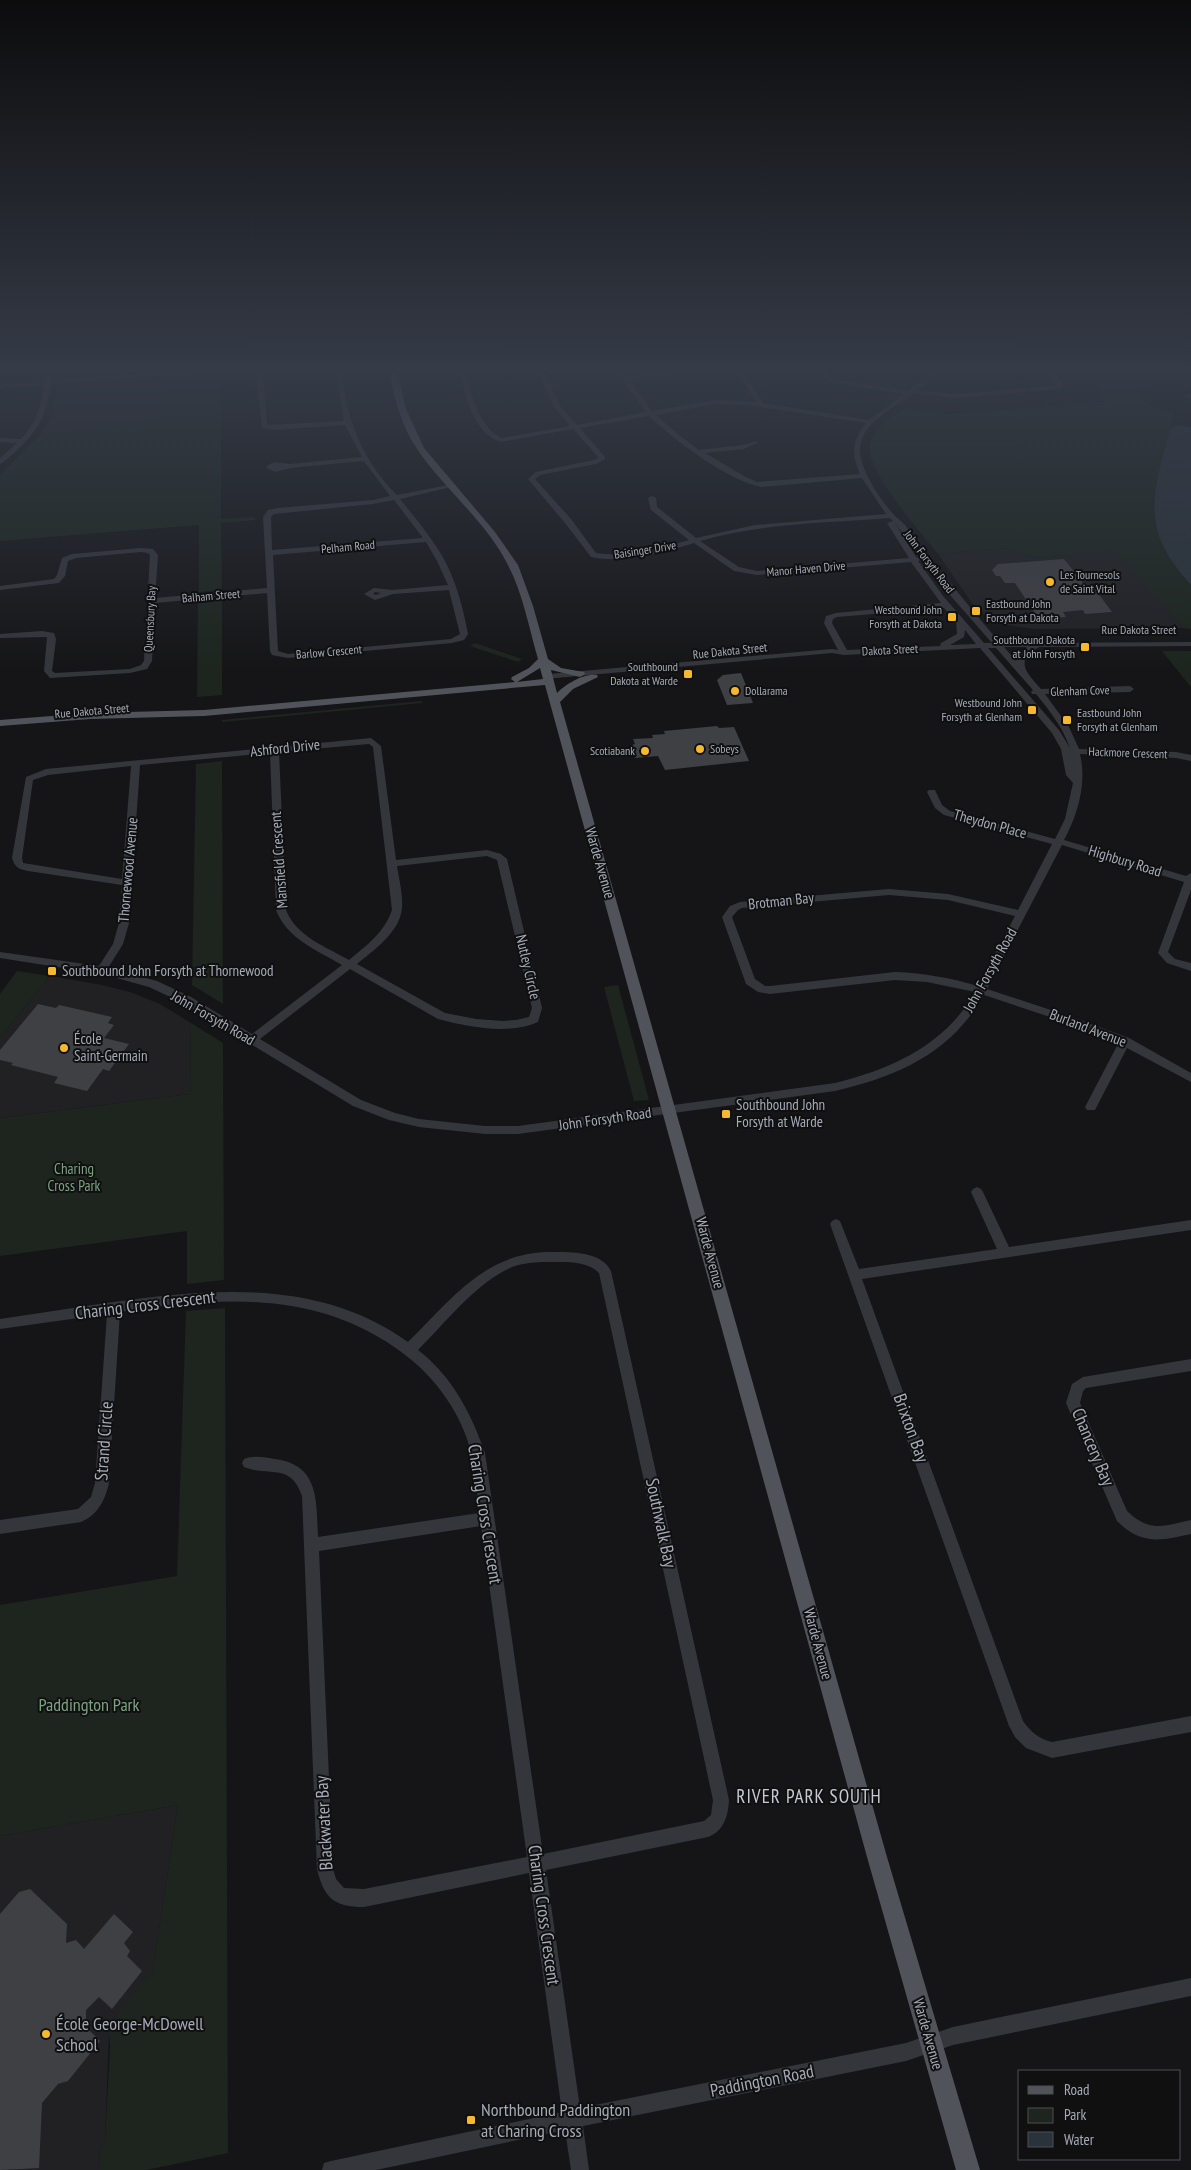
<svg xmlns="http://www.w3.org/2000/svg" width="1191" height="2170" viewBox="0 0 1191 2170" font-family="'PT Sans Narrow',sans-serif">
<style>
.built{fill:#212124}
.green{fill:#1d251e}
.water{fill:#2a333b}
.building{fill:#3f4044}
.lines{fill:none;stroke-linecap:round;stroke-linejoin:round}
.minor{fill:#35363c;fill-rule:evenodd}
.major{fill:#51535b;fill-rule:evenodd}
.poi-dot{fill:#f6b82d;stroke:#101011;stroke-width:2}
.labels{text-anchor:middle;stroke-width:4;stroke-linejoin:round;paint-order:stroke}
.far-street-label{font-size:12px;fill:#a6abb7;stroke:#101011}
.far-poi-label{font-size:12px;fill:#a6abb7;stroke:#101011;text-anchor:start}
.street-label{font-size:15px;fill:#a6abb7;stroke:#101011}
.poi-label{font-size:15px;fill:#a6abb7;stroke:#101011;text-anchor:start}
.park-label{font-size:15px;fill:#7ca380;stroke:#101011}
.near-street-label{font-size:18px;fill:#a6abb7;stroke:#101011}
.near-park-label{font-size:18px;fill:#7ca380;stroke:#101011}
.near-poi-label{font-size:18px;fill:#a6abb7;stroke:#101011;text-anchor:start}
.near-neighbourhood-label{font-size:19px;letter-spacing:1px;fill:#c7cad3;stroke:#101011}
</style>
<rect width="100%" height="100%" fill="#151517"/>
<g class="built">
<path d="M165,378L163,418L145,426L40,435L52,417L57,386Z"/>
<path d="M1005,548L1036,558L1117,550L1183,628L1035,629L1006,625L991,620L974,606L938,554Z"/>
<path d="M50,976L102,985L130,992L160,1004L191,1023L190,1094L0,1118V1037Z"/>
<path d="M178,1805L153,1970L117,2016L109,2033L105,2140L100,2151L99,2170H0V1836Z"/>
</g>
<g class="green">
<path d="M1085,367H1191V378C1181,378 1115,380 1148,404C1155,409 1166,411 1174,414L1153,502L1155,524L1164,548L1191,585V629L1183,628L1116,551L1036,558L1005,548L938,554C921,533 864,469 870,444C875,427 892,418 904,408L948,414L1105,402L1097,382Z"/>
<path d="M221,374V519L254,517L256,520L221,523L222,590L199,592V525L0,541V475L40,435L145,426L146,419L163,418L165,378Z"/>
<path d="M222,600V695L197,697L198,602Z"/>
<path d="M475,643L478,644L522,659L518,662L470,646Z"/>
<path d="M1162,651H1191V687Z"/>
<path d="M422,701V703L222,722V720Z"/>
<path d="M222,761L223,1004L192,985L196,764Z"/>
<path d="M17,971L50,976L0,1037V994Z"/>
<path d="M618,985L649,1100L634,1101L604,987Z"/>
<path d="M191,1023L223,1043L224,1280L187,1284V1231L0,1256V1118L190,1094Z"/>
<path d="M225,1308L228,2153L146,2170H99L100,2151L105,2140L110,2047L109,2033L116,2016L153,1970L178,1805L0,1836V1605L177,1576L186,1311Z"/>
</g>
<path class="water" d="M1178,425L1191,427V585C1138,526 1153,498 1170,429Z"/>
<g class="building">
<path d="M1064,559L1088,589L1094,588L1112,612L1085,614L1083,610L1063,612L1066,617L1039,619L1015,583H1005L1000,576H996L992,570L998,564Z"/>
<path d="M741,673L753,703L727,705L717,680L723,675Z"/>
<path d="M717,726L719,728L734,727L749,761L665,770L658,756L635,758L632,745L635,744L633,739L653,738L652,735L665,734L664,731Z"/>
<path d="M38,1004L56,1008L59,1005L112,1017L108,1023L114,1025L104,1038L129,1044L109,1071L103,1069L87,1091L54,1083L58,1077L11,1065L13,1063L0,1060V1050Z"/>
<path d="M30,1889L67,1924L66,1943L76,1940L84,1949L114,1914L133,1932L124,1943L130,1951L127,1956L142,1971L112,2009L99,1997L86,2010V2027L100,2041L68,2081L58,2084L42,2103L39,2168L0,2170V1914L19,1892Z"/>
</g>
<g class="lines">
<g class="minor">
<path d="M47,367H53L51,380L221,368L256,369V367H262V369L329,370H335V367H341V369L417,367L414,369L342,373C347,421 362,460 397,495L453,484L456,486L400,499C416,519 433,539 445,561C457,584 463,608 468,634L464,640L452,643L288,658L272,655L270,651L267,593L155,603L152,661L147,669L130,673L50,678L44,671L47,637L0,638V634L42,631L54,633L56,639L52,671L55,673L130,669L141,665L144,661L150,555L148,553L141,552L76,558L68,561L65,576L59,583L0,590V586L54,579L57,575L62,558L72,554L141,548L153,549L158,555L155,598L267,588L263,517L268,510L278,508L373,500L390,496L364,461L290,468L275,472L267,468V466L274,462L290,464L362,457L345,425L275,430L262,428L256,373L221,372L51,384C47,415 38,431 15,452C10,456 6,461 0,464V458L17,443L0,442V438L21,439C36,423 41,406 44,385L0,388V384L45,381ZM263,373H336L344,421L267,425ZM394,500L423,538L272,550L271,517L274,514L373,504ZM426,542L437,561L448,585L392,590L374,588L364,594L375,600L393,594L449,590L460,634L451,639L288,654L278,651L273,555ZM375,592L381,593L376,595L373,594Z"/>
<path d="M458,367H464C471,390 477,427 502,438L570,426L554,407L536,367H542L560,406L577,425L646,412L622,379L616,367H622L628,377L695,367H709L706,369L629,380L652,411L716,400L756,402L734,367H740L763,403L869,420L904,394L829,382L815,367H821L833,379L908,391L928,375L936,367H942L933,378L918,390L955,394L1056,386V383L1043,367H1049L1062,383L1061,389L955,398L914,393C896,406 868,419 861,442C854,463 881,501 895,516C900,520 905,524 908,529C938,568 968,606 1000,643L1191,642V646L1039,647C1014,661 1026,672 1041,689L1130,686L1134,689L1130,692L1045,694L1069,727L1079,749L1176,752L1191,755V761L1176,758L1080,754C1087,783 1078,814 1064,840L1186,876L1191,873V890L1168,952L1175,959L1191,963V971L1167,963L1158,953L1184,882L1062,845L987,989L1069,1016L1129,1038L1191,1073V1082L1127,1048L1095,1110H1087L1085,1107L1118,1044L1062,1021L984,995C950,1054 898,1076 835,1091L518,1134H485L419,1127L389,1120L353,1106L183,1003L149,987L102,974L0,958V952L99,966L113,944L119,923L122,885L28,871C19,869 15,868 12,858L26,777L46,769L371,738L381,746L396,860L487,850L501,854L507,859L542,1008L538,1022C509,1035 468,1027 438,1019L350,969L260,1039L361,1100L395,1113L419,1119L485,1126H518L835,1083C892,1069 945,1045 975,992L927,982L895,980L770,994L758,992L746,984L722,917L730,906L740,902L889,889L948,894L1018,910L1052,844L944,815L935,808L927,792L929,790H935L942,805L950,811L1055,839L1065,819L1073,783L1066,775L1061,749L1052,733L980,648L844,655L832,653L545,679V675L548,674L832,649L838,650L824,623L826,616L836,613L941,603L911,562L757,575L734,571L694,543C660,553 626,564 591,557L565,523L528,479L536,472L594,460L599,458L573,429L501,442C472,433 465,393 458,367ZM716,404L748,405L866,423C852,440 851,455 860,474L757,482L744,476L705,453L744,449L757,443V441L743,445L699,450L679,435L656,415ZM649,416C674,440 727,480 761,487L862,478L886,514L755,525L696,538L657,507L656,498L652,496L648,498L651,510L689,540C658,549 628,558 596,553L571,519L535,479L540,475L596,464L605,459V457L580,428ZM890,518L893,521L887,523L909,558L757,571L739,567L700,541C762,523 826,523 890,518ZM895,523L950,595L992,643H984L943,596L918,561L922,559L916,557ZM944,608L956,620L957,634L941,643L940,646L847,650L832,623L833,619L837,617ZM965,630L976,644L950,645L964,637ZM1004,647H1027L1019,654L1016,661ZM988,648H996L1033,690L1031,692L1032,694H1036C1050,711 1063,728 1070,748L1059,730ZM369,744L373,747L392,910C384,933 367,945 349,960C326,947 296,936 286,910L279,752ZM270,753L276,910C287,939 317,950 342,965L252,1034L191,997L157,981L108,968L123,944L129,923L140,765ZM131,766L122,879L23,863L22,858L33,780L48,775ZM487,856L497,860L532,1008L529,1017L516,1020L503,1021L476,1019L445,1013L357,964C374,950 400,932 402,908C403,894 399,879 397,866ZM889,895L948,900L1015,916L978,986C951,978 924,973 895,972L770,986H765L755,979L732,917L738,910L742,908Z"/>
<path d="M1187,394H1191V398L1185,397L1184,396Z"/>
<path d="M977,1187L981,1189L983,1192L1009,1247L1191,1220V1230L862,1279L1023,1721C1031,1732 1039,1739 1052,1742L1191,1716V1732L1052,1758L1026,1748L1015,1737L1009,1726L830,1224L832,1221L836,1219L840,1221L859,1269L997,1249L971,1192L973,1189Z"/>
<path d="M547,1252C567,1252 601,1250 611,1271L729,1800C728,1816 724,1831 708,1837L546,1870L580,2108L906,2043L953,2027L1191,1978V1996L953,2045L906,2061L583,2126L589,2170H571L565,2130L376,2170H322L324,2163L331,2161L562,2112L529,1873L364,1907C334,1907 324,1898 317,1869L302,1496C291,1462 269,1477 244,1467L242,1463L244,1459C253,1455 265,1457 275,1459C320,1465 316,1501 318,1537L479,1513C477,1493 476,1472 471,1452C461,1413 436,1378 404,1354C318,1289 221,1297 120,1312L109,1483C105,1500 98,1515 81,1522L0,1534V1520L78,1509L91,1497L95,1483L107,1314L0,1329V1319C38,1313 75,1308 113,1302C214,1288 321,1279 408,1342C450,1301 483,1254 547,1252ZM547,1262C564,1262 587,1260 599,1273L713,1800L711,1815L704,1821L543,1854L485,1453C471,1413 452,1376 418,1350C445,1323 477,1282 512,1267C523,1263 536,1262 547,1262ZM481,1526L527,1857L364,1889L344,1888L336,1879L333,1869L319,1551Z"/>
<path d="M1191,1359V1371L1086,1388L1083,1391L1080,1403L1127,1511C1150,1533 1163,1526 1191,1520V1534C1160,1541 1141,1545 1117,1521L1066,1403L1072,1384L1083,1377Z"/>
</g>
<path class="major" d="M388,367H396L406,409L424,448L495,532L518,565L533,606L548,659L561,668L584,672L585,674L580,677L551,670L557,693C566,684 584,673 597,675L598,677L573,689L560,702L887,1857L980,2170H956L867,1857L545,685L204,716L90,719L0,726V720L90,713L204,710L515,682L511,679L512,677L529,668L538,659C529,628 523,594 508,565C486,521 444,489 417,449C400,424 394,395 388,367ZM540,668L543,679L517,682Z"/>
</g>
<linearGradient id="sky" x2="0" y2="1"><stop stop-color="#0c0c0d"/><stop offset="0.55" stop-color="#353b47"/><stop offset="1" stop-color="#353b47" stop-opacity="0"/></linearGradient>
<rect width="1191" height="671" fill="url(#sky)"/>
<g class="poi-dot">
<circle cx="1050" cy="582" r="5"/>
<rect x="971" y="606" width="10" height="10" rx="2.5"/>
<rect x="947" y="612" width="10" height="10" rx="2.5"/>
<rect x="1080" y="642" width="10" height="10" rx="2.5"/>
<rect x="683" y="669" width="10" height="10" rx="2.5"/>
<circle cx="735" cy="691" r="5"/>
<rect x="1027" y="705" width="10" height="10" rx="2.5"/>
<rect x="1062" y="715" width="10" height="10" rx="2.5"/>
<circle cx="700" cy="749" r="5"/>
<circle cx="645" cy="751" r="5"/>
<rect x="47" y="966" width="10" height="10" rx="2.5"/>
<circle cx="64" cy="1048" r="5"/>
<rect x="721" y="1109" width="10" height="10" rx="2.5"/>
<circle cx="46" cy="2034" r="5"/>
<rect x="466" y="2115" width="10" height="10" rx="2.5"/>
</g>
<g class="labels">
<g class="far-street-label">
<text transform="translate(348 547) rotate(-5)" y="4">Pelham Road</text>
<text transform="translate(645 550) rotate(-9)" y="4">Baisinger Drive</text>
<text transform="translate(929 562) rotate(53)" y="4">John Forsyth Road</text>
<text transform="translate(806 569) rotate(-5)" y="4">Manor Haven Drive</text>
<text transform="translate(211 596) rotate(-5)" y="4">Balham Street</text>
<text transform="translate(150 619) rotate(-87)" y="4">Queensbury Bay</text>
<text x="1139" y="634">Rue Dakota Street</text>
<text transform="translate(890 650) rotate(-3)" y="4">Dakota Street</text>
<text transform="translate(730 651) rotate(-6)" y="4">Rue Dakota Street</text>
<text transform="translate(329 652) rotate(-5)" y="4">Barlow Crescent</text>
<text transform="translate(1080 691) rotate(-2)" y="4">Glenham Cove</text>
<text transform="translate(92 711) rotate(-5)" y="4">Rue Dakota Street</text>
<text transform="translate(1128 753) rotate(2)" y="4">Hackmore Crescent</text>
</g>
<g class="far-poi-label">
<text x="1060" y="579">Les Tournesols<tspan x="1060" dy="14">de Saint Vital</tspan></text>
<text x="986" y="608">Eastbound John<tspan x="986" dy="14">Forsyth at Dakota</tspan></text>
<text x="942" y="614" text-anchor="end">Westbound John<tspan x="942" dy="14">Forsyth at Dakota</tspan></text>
<text x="1075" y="644" text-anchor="end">Southbound Dakota<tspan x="1075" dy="14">at John Forsyth</tspan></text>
<text x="678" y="671" text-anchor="end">Southbound<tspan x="678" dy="14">Dakota at Warde</tspan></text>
<text x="745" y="695">Dollarama</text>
<text x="1022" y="707" text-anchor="end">Westbound John<tspan x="1022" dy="14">Forsyth at Glenham</tspan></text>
<text x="1077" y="717">Eastbound John<tspan x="1077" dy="14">Forsyth at Glenham</tspan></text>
<text x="710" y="753">Sobeys</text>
<text x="635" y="755" text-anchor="end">Scotiabank</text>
</g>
<g class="street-label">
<text transform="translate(285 748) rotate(-6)" y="5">Ashford Drive</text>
<text transform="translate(990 824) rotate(15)" y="5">Theydon Place</text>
<text transform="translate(279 860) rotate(-94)" y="5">Mansfield Crescent</text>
<text transform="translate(1125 861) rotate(17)" y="5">Highbury Road</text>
<text transform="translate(600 863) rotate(74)" y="5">Warde Avenue</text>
<text transform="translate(128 870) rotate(-85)" y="5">Thornewood Avenue</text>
<text transform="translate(781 901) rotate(-6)" y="5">Brotman Bay</text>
<text transform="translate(528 967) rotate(77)" y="5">Nutley Circle</text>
<text transform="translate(990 970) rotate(-61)" y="5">John Forsyth Road</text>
<text transform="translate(213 1018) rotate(30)" y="5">John Forsyth Road</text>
<text transform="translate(1088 1028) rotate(21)" y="5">Burland Avenue</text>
<text transform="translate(605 1119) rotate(-8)" y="5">John Forsyth Road</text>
<text transform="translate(710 1253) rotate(75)" y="5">Warde Avenue</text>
<text transform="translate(818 1644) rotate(75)" y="5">Warde Avenue</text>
<text transform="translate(928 2034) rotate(74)" y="5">Warde Avenue</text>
</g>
<g class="poi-label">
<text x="62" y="976">Southbound John Forsyth at Thornewood</text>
<text x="74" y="1044">École<tspan x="74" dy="17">Saint-Germain</tspan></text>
<text x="736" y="1110">Southbound John<tspan x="736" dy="17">Forsyth at Warde</tspan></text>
</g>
<g class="park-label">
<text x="74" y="1174">Charing<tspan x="74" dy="17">Cross Park</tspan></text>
</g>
<g class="near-street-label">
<text transform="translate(145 1305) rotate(-7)" y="6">Charing Cross Crescent</text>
<text transform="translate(911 1428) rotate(70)" y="6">Brixton Bay</text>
<text transform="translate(104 1441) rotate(-86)" y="6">Strand Circle</text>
<text transform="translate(1093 1447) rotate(67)" y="6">Chancery Bay</text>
<text transform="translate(485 1514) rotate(81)" y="6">Charing Cross Crescent</text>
<text transform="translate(661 1523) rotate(78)" y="6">Southwalk Bay</text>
<text transform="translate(324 1823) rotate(-93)" y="6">Blackwater Bay</text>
<text transform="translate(544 1915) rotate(82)" y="6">Charing Cross Crescent</text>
<text transform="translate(762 2081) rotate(-11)" y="6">Paddington Road</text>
</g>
<g class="near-park-label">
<text x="89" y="1711">Paddington Park</text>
</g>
<g class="near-poi-label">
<text x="56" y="2030">École George-McDowell<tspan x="56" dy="21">School</tspan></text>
<text x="481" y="2116">Northbound Paddington<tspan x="481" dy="21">at Charing Cross</tspan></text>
</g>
<g class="near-neighbourhood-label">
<text x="809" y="1803">RIVER PARK SOUTH</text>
</g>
</g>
<rect x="1018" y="2070" width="162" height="90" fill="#101011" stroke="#4c4e53"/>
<rect x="1028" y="2086" width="25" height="8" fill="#51535b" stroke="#4c4e53"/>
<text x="1064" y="2095" font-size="15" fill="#a6abb7">Road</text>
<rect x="1028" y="2108" width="25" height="15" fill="#1d251e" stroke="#4c4e53"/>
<text x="1064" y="2120" font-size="15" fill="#a6abb7">Park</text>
<rect x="1028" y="2132" width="25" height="15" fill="#2a333b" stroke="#4c4e53"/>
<text x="1064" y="2145" font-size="15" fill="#a6abb7">Water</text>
</svg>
